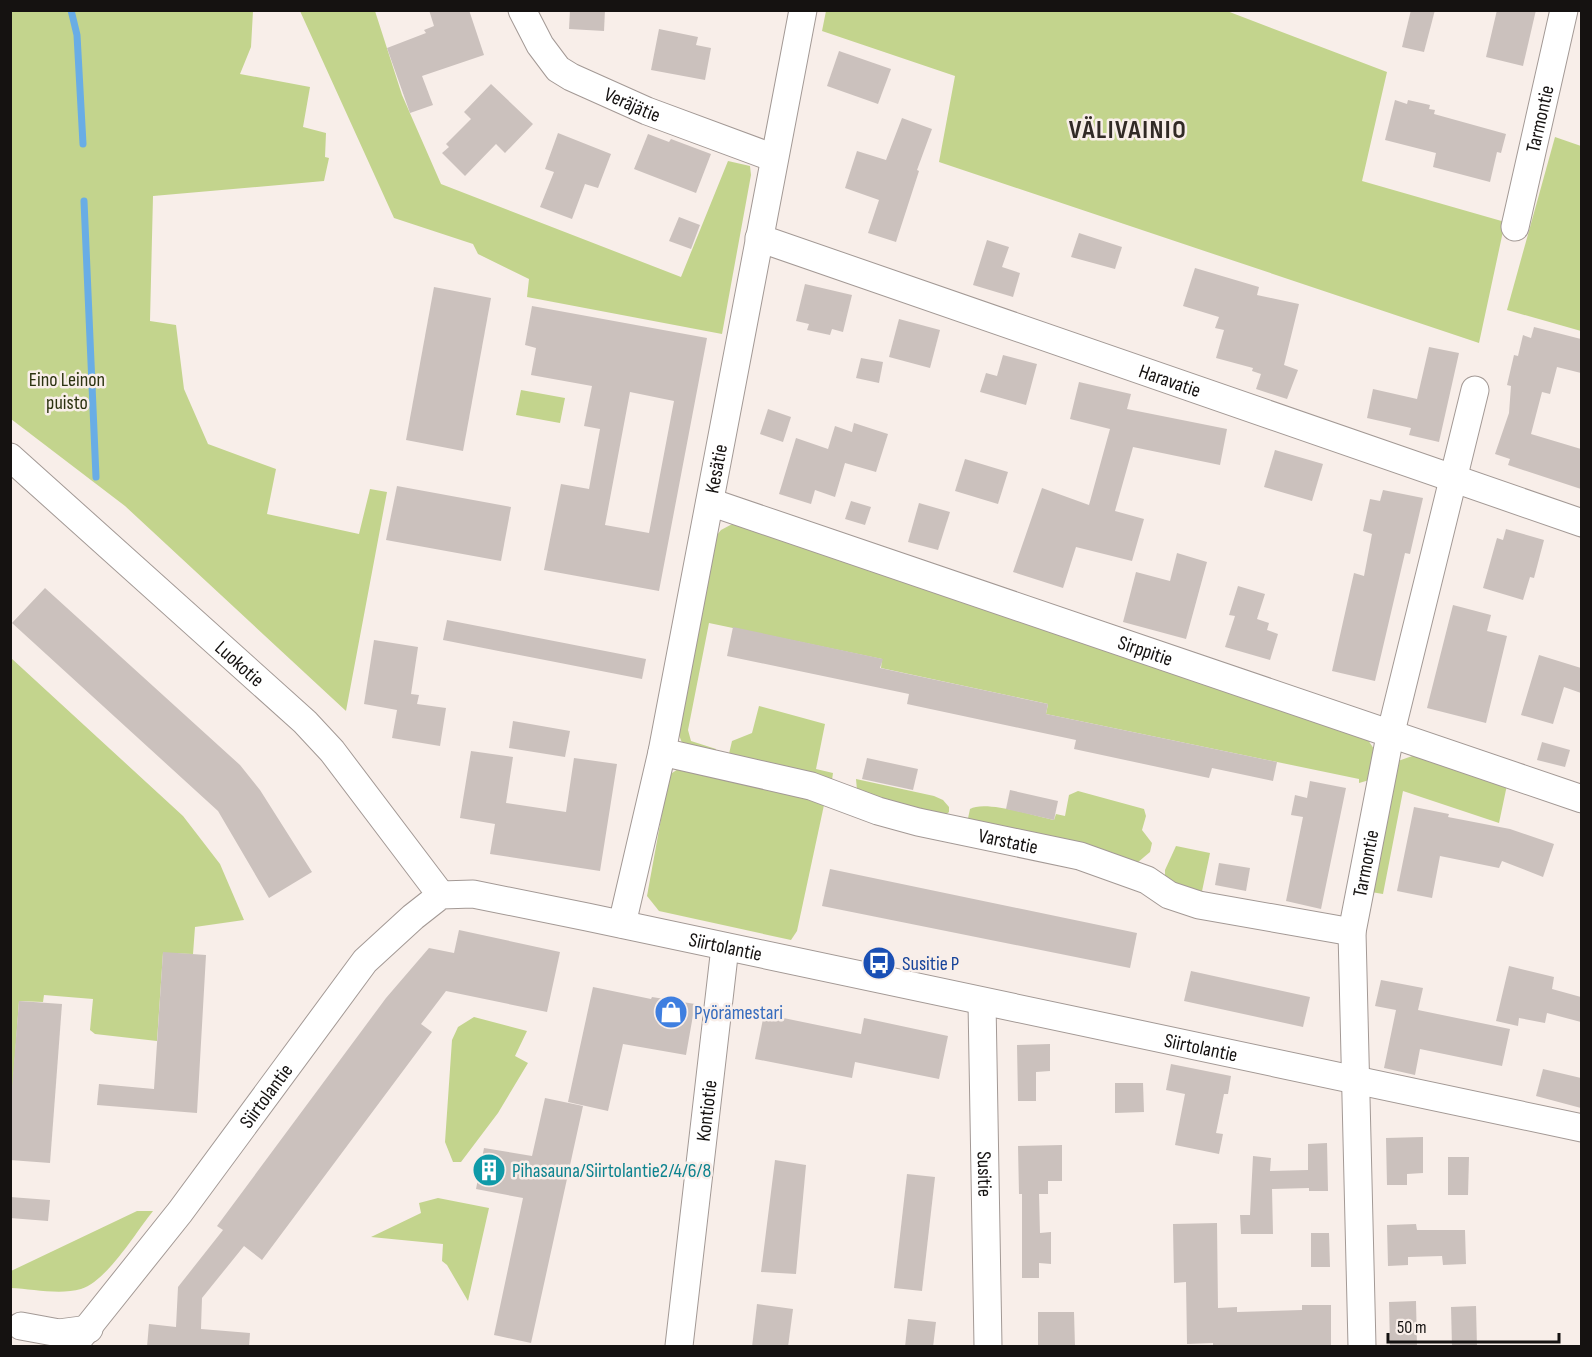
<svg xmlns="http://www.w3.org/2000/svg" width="1592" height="1357" viewBox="0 0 1592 1357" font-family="'Sofia Sans Condensed',sans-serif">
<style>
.green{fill:#c3d48d}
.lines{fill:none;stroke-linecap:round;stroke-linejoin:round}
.stream{stroke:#69ade5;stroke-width:7}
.building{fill:#cbc1bd;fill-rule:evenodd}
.minor-casing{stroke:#a39995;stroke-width:29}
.minor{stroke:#fff;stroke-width:27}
.labels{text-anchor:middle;stroke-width:5;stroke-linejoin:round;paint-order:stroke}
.street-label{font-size:20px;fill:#151211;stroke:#f8eee9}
.park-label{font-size:20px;fill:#2b3210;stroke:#f8eee9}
.transit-label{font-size:20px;fill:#164399;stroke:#f8eee9;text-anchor:start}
.shop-label{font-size:20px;fill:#366cbe;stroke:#f8eee9;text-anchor:start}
.culture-label{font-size:20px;fill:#0d838f;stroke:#f8eee9;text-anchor:start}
.district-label{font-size:26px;font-weight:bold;letter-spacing:1.5px;fill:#312a26;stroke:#f8eee9}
</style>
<rect width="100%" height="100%" fill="#f8eee9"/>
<g class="green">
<path d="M10,11H253L251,47L240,74L310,87L303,127L326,133L325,157L329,158L324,181L153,196L150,321L176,325L184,389L208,444L276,469L267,514L359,534L370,489L387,492L346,711L125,506L11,419Z"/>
<path d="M300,11H375L402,95L441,184L681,277L728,161L750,166L751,175L722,334L527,297L529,279L478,254L473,244L394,218Z"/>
<path d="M826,11H1227L1387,72L1362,181L1505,222L1479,343L939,162L955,76L822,31Z"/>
<path d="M1555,137L1581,146V331L1507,310Z"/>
<path d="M521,390L565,398L560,423L516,415Z"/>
<path d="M736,522L1368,740L1374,749L1373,779L1359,783V779L1046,714L1048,704L881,668L882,659L709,623L688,730L691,741L716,749L715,753L682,743L679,735L717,535L721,530Z"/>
<path d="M11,658L183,816L220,864L244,920L195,927L193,954L163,953L157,1041L95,1034L90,1030L93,999L44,995L43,1002L19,1001L11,1112Z"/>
<path d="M759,706L825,724L816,769L833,773L832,780L728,758L732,741L752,733Z"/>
<path d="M1418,754L1507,785L1499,823L1403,791L1383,894L1371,892L1398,761Z"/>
<path d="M686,764L816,794L824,805L797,931L791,940L659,911L647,896L669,775Z"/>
<path d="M856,779L934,796L943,800L949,807V812L942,818L857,790Z"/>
<path d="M1078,791L1144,809L1146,816L1142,830L1152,843L1150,852L1137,863L967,823L970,809C985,800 1036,816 1054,820L1056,814L1065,816L1069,795Z"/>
<path d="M1176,846L1210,853L1201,896L1165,880V870Z"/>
<path d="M474,1017L527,1031L515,1056L528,1063L498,1113L461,1162H453L445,1142L452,1040L458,1027Z"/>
<path d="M438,1198L489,1208L468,1301L447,1265L442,1261L443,1244L371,1237L421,1213L419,1203Z"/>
<path d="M137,1211H153C136,1232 107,1281 81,1289C60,1295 32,1289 11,1288V1271Z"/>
</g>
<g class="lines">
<g class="stream">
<path d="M71,10L77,35L83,144"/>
<path d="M84,201L96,477"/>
</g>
</g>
<g class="building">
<path d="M429,10H469L484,55L422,76L433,105L410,113L387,48L426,33L424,30L434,26Z"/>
<path d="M570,10H605L604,31L569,29Z"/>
<path d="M1411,10H1435L1424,52L1402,47Z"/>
<path d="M1497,10H1536L1523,66L1486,57Z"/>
<path d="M659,29L698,37L696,45L711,48L705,80L651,70Z"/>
<path d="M839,51L891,69L878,104L827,86Z"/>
<path d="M491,84L533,124L505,153L496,144L465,176L442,153L449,147L446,144L471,119L464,112Z"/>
<path d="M1395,100L1407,104L1408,100L1430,105L1429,109L1435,110L1434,114L1506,134L1501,153L1497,152L1490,182L1433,167L1436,153L1385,140Z"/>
<path d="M902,118L932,129L917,170L919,171L896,242L868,233L879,200L845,188L857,151L886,160Z"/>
<path d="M558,133L611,154L598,188L585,184L572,219L540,207L554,172L545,169Z"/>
<path d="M648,134L669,142L671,139L711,154L696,193L634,169Z"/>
<path d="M679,217L700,225L691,249L669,241Z"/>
<path d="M1079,233L1122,247L1115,269L1071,257Z"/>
<path d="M987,240L1009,247L1002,267L1020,273L1013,297L973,285Z"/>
<path d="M1195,268L1259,287L1257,295L1299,304L1284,365L1298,370L1287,399L1256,389L1261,374L1252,371L1253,368L1216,358L1224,330L1215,328L1219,317L1183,306Z"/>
<path d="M805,284L852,295L843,332L832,329L830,335L807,330L809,324L796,321Z"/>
<path d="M434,287L491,298L463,451L406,440Z"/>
<path d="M532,306L707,338L659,591L544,570L561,484L589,489L600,429L584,426L592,386L531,375L536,348L525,345ZM630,392L674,401L649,533L605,525Z"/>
<path d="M899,319L940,330L930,368L889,357Z"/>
<path d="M1534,327L1581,339V373L1557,367L1550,394L1542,392L1531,434L1581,449V489L1508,465L1510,459L1495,454L1509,413L1511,386L1507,385L1514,355L1518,356L1523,335L1531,338Z"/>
<path d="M1429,347L1459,353L1439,442L1409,435L1411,428L1367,418L1373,389L1417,399Z"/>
<path d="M1003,355L1037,364L1026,405L980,392L986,373L997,376Z"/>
<path d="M861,358L883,362L879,383L856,378Z"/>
<path d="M1079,382L1131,394L1127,409L1227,429L1220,465L1133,447L1115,511L1144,519L1132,561L1076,547L1063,588L1013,572L1042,488L1089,505L1110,429L1070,419Z"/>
<path d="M768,409L791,417L783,442L760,434Z"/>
<path d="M854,423L888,434L876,472L845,463L835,497L815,490L811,504L779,494L796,438L828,449L835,426L852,432Z"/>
<path d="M1275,450L1323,464L1312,501L1264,487Z"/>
<path d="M965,459L1008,472L998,504L955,491Z"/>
<path d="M397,486L511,507L501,561L386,540Z"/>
<path d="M1383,490L1423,498L1410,554L1405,553L1375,681L1332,671L1354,573L1364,576L1372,534L1363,531L1370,499L1380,501Z"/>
<path d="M851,501L871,507L865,525L845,519Z"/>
<path d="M919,503L950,512L938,550L908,542Z"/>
<path d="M1506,529L1544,540L1534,578L1530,577L1523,600L1483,588L1497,538L1503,540Z"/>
<path d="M1177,553L1207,562L1186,639L1123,622L1136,572L1170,581Z"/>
<path d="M1238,586L1265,594L1257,619L1269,623L1267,630L1278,634L1270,660L1225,647L1235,616L1229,615Z"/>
<path d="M45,588L240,765L260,790L312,872L269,898L218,811L12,623Z"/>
<path d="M1453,605L1491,615L1487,631L1507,636L1486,723L1427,708Z"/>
<path d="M447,620L646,659L642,679L443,640Z"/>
<path d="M733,627L883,659L880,668L1048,704L1046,714L1277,762L1273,781L1212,768L1209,778L1074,749L1076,740L907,704L909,694L727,656Z"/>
<path d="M374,640L418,647L411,694L419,695L417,704L446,708L440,746L392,738L397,710L364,704Z"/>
<path d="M1539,655L1581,668V693L1564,687L1553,724L1521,715Z"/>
<path d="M513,721L570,731L565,757L509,748Z"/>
<path d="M1542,742L1570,750L1565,767L1537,760Z"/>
<path d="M471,751L513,757L506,803L566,812L574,758L617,764L600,871L490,854L495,824L460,818Z"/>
<path d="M867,758L918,769L913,790L862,779Z"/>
<path d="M1310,781L1346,788L1321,909L1286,901L1303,817L1291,815L1295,795L1307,798Z"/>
<path d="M1010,790L1058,801L1054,820L1006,809Z"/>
<path d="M1414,807L1449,814L1448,817L1510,829L1554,844L1543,877L1502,861L1499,868L1440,856L1432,898L1397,891Z"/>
<path d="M1219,863L1250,868L1246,891L1215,885Z"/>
<path d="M830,869L1137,933L1130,968L822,906Z"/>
<path d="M459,930L560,952L547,1012L446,991L421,1024L432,1032L262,1260L244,1246L202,1298L201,1329L250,1333L249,1347H147L149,1324L176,1327L178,1287L223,1230L217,1226L386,998L429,948L454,953Z"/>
<path d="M163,952L206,955L197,1113L97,1105L99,1084L154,1089Z"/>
<path d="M1509,966L1554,977L1552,989L1581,997V1022L1547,1013L1545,1023L1519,1018L1518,1026L1496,1021Z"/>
<path d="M1191,971L1310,997L1303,1027L1184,1001Z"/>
<path d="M1381,980L1423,988L1418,1010L1510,1029L1502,1066L1420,1049L1415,1075L1384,1068L1396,1010L1375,1006Z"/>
<path d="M593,987L651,999L652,997L695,1004L686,1055L623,1044L608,1111L568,1102Z"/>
<path d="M19,1001L62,1004L50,1163L10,1160V1112Z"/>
<path d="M764,1014L861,1034L864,1018L948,1036L939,1079L855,1062L852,1078L755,1059Z"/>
<path d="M1050,1044V1071L1036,1072V1101H1018L1017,1045Z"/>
<path d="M1171,1064L1231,1076L1228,1094H1224L1216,1133L1223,1134L1219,1154L1175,1145L1185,1094L1166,1090Z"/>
<path d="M1543,1069L1581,1078V1108L1536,1096Z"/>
<path d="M1115,1083H1143L1144,1112L1115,1113Z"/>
<path d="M545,1098L583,1106L531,1343L494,1335L523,1198L476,1189L484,1148L532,1156Z"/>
<path d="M1423,1137V1173L1407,1174V1185H1387L1386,1138Z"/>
<path d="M1327,1143L1328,1191H1309V1188L1272,1189L1273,1234H1241L1240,1215H1250L1253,1156L1271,1158L1270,1171L1308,1170V1144Z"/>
<path d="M1062,1145V1181H1048V1194H1039L1040,1233L1051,1232V1264L1039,1263V1278H1022V1194H1019L1018,1146Z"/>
<path d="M1448,1157H1469L1468,1195H1448Z"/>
<path d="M775,1160L806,1165L796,1274L761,1272Z"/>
<path d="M907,1174L935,1177L922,1291L894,1288Z"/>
<path d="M10,1197L50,1200L48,1221L10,1218Z"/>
<path d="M1217,1223L1218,1308L1237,1307V1312L1302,1310V1305H1331V1347H1213V1343L1187,1344L1186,1282L1174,1283L1173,1224Z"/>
<path d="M1416,1224L1417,1230H1465L1466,1264L1443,1265L1442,1256L1408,1257V1265L1388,1266L1387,1225Z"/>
<path d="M1311,1233H1329L1330,1267H1311Z"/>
<path d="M1416,1301L1417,1347H1390L1389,1302Z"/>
<path d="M757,1304L793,1309L788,1347H752Z"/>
<path d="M1476,1306L1477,1347H1452L1451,1307Z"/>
<path d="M1038,1312H1074L1075,1347H1038Z"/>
<path d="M908,1319L936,1322L933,1347H905Z"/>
</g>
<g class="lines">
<defs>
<g id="minor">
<path id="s1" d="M522,10L540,45L558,69L571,77L647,111L774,158"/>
<path id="s2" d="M1515,227L1564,10"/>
<path id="s3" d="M759,238L1582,523"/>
<path id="s4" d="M10,457L305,722L332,751L441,895"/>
<path id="s5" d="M710,502L1582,799"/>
<path id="s6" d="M662,752L811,786L878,811L918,822L1080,856L1147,880L1169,895L1199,905L1352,932"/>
<path id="s7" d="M622,924L662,752L803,10"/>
<path id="s8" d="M982,1002L988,1346"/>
<path d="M21,1326L59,1333L89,1329"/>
<path id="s9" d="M73,1346L180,1212L365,961L413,917L441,895L473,894L587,917L1582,1128"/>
<path id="s10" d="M679,1346L725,947"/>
<path id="s11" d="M1362,1346L1352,932L1390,736L1475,390"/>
</g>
</defs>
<use href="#minor" class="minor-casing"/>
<use href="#minor" class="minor"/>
</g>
<defs>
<symbol id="bus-disc" viewBox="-11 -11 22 22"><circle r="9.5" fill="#1a4fb4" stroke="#f8eee9"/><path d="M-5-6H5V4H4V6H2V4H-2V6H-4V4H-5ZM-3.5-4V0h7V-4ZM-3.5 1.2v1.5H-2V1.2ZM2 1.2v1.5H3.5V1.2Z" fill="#fff"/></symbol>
<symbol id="shop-disc" viewBox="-11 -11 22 22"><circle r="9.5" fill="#3f7fe0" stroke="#f8eee9"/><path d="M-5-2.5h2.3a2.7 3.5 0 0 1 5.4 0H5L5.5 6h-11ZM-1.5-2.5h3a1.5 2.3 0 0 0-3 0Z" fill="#fff"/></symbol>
<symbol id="building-disc" viewBox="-11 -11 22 22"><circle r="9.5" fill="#0f9aa8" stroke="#f8eee9"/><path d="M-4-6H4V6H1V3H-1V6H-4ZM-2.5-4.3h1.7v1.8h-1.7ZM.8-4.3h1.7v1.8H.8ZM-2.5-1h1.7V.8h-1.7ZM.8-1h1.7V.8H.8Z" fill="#fff"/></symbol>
</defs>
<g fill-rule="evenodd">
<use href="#bus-disc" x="860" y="944" width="38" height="38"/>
<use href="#shop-disc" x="652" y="993" width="38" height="38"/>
<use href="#building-disc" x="470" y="1151" width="38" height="38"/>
</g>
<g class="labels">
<g class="street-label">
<text dy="7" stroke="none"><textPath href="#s1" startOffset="152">Veräjätie</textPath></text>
<text dy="7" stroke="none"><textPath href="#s2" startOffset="111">Tarmontie</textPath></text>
<text dy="7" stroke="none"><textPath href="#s3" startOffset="435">Haravatie</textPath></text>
<text dy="7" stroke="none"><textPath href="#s7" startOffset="465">Kesätie</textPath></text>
<text dy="7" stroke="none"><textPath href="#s5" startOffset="460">Sirppitie</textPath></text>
<text dy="7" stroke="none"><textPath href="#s4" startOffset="309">Luokotie</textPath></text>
<text dy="7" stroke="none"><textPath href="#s6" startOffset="358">Varstatie</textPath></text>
<text dy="7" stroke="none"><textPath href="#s11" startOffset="484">Tarmontie</textPath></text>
<text dy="7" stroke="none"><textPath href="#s9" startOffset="874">Siirtolantie</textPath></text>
<text dy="7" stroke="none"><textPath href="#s9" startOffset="1360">Siirtolantie</textPath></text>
<text dy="7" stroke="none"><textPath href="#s9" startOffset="316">Siirtolantie</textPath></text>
<text dy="7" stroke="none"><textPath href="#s10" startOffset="237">Kontiotie</textPath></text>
<text dy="7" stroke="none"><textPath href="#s8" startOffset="172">Susitie</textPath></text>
</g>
<g class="park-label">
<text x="67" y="386">Eino Leinon<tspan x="67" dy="23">puisto</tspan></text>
</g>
<g class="transit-label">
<text x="902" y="970">Susitie P</text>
</g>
<g class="shop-label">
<text x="694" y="1019">Pyörämestari</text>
</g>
<g class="culture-label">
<text x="512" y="1177">Pihasauna/Siirtolantie2/4/6/8</text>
</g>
<g class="district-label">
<text x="1128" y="138">VÄLIVAINIO</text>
</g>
</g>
<rect width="1592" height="1357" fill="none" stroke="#151211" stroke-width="24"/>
<path d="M1388 1333v9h171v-9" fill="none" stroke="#151211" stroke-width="3"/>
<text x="1397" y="1333" font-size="18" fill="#151211" stroke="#f8eee9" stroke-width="4.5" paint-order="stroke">50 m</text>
</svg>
